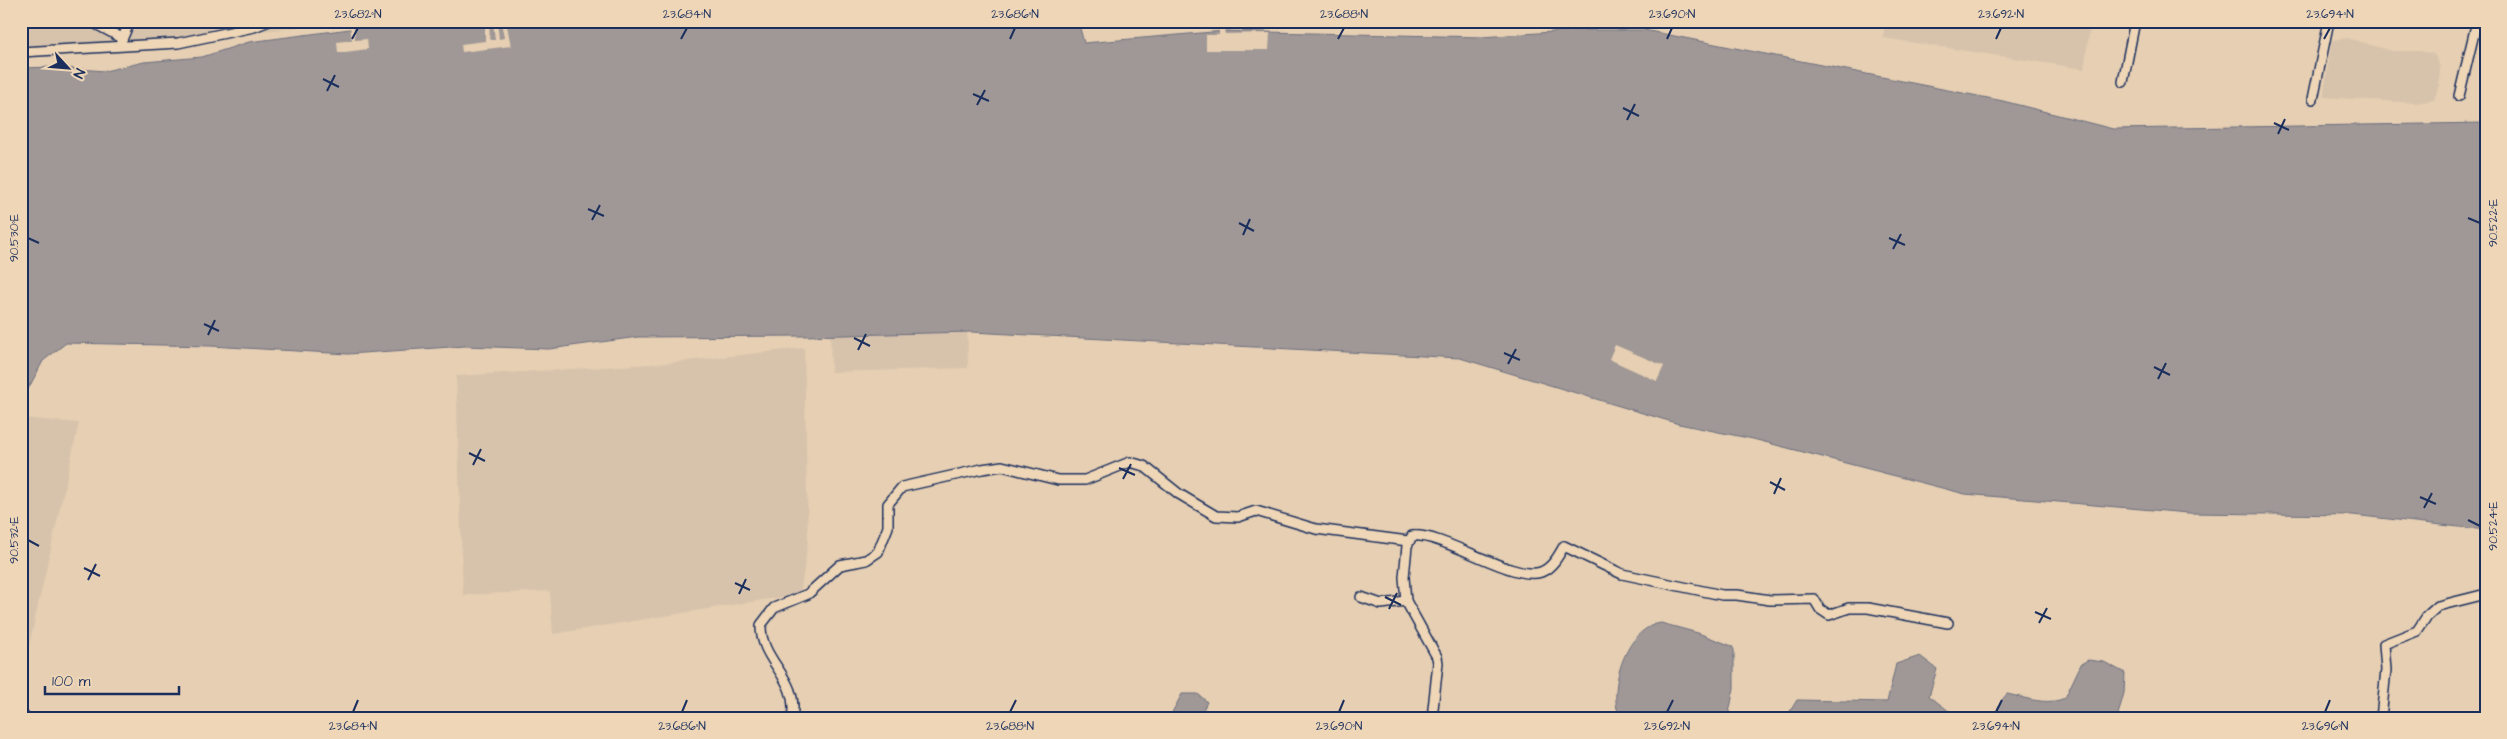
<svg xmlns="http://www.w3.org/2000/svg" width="2507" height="739" viewBox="0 0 2507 739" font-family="'Architects Daughter',sans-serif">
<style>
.built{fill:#d7c3ac}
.water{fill:#a09896;stroke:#6b6e80}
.pier{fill:#e6cfb2}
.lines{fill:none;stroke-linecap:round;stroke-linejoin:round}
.minor-casing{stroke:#1b2f5e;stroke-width:12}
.minor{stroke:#eed6b6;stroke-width:9}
.ticks{fill:none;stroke:#1b2f5e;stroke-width:2}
.neatline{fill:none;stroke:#1b2f5e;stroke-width:2}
.ticks-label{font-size:12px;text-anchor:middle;fill:#1b2f5e}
</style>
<rect width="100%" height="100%" fill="#e6cfb2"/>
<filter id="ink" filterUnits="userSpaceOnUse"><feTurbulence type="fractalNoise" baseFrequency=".02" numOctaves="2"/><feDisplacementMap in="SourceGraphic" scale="10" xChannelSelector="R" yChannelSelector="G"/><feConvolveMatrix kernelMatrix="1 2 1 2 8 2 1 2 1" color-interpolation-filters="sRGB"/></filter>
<g filter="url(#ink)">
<g class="built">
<path d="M21,21H345L284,29L21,51Z"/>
<path d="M1885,21H2091L2084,69L1883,38Z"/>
<path d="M2347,38L2392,51H2420L2434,54L2440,67L2439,85L2434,100L2416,103L2323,97L2332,40Z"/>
<path d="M967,312L968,368L831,372L830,317Z"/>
<path d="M804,348L808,542L800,594L553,634L550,591L463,595L456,376L669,363Z"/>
<path d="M21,418L79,423L21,681Z"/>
</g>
<g class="water">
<path d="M384,21H1078L1084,43L1224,31L1482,37L1580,30H1644L2003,101L2113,129L2486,123V530L2353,515L2188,513L1965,494L1753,439L1679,424L1460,358L972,332L802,336L638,337L549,349L465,346L348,354L211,346L66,343L43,361L27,391L21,392V68L53,67L105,71L144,62L202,57L249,42L350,29Z"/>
<path d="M1661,623L1698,633L1732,646L1734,650V688L1728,718H1626L1617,709C1611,680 1628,627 1661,623Z"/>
<path d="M1920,656L1937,669L1929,696L1958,718H1786L1797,700L1887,702L1896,664Z"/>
<path d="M2088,660L2104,662L2125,673L2124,693L2117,718H1992L1994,717L2001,701L2007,694C2026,698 2047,706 2065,698L2081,664Z"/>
<path d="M1182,694H1198L1207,702L1199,718H1169Z"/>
</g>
<g class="pier">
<path d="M485,21H489L490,40H495L493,21H497L499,39L504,38L501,21H506L511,46L462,52L461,44L485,41Z"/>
<path d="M354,25L355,40L367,39L368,49L338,53L337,42L352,40L350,26Z"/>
<path d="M1219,29H1224L1225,34L1270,33L1269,50H1206V35H1219Z"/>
<path d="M1615,345L1664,366L1657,381L1609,359Z"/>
</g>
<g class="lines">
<defs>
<g id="minor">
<path d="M90,21L122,38"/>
<path d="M121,42L130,21"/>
<path d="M21,52L178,43L254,27L269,21"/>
<path d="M2123,82L2135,21"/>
<path d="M2459,96L2477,21"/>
<path d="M2313,99L2329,21"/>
<path d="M1361,597L1381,604L1406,601"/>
<path d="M21,714L26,718"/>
<path d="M792,718C800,678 760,662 761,625L774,608L808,594L840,565L866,560L878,552L888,527V504L902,487L982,469L1002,466L1058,480H1085L1130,462L1144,466L1179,494L1216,516L1238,517L1256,511L1316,529L1408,541"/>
<path d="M1432,718L1438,663L1437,657L1406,601L1404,577L1407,546L1412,536C1442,532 1513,582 1541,572C1552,568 1559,555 1564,546L1622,574L1722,595H1737L1770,600L1814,599L1820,609L1829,615L1849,608H1868L1948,623"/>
<path d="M2381,718L2386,670L2384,644L2417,631L2427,616L2438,606L2486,594"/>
</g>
</defs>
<use href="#minor" class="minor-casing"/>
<use href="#minor" class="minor"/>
</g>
</g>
<path class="ticks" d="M352,39L358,28M681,39L687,28M1010,39L1015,28M1338,39L1344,28M1667,39L1672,28M1996,39L2001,28M2324,39L2330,28M323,79L339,87M327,91L335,75M973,94L989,101M977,105L985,90M1623,108L1639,116M1627,120L1635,104M2274,123L2289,130M2278,134L2285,119M588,209L604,216M2468,218L2480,223M592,220L600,205M1239,223L1254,231M1243,235L1250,219M28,238L39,243M1889,238L1905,245M1893,249L1901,234M204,324L219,331M208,335L215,320M854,338L870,346M858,350L866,334M1504,353L1520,360M1508,364L1516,349M2154,367L2170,375M2158,379L2166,363M469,453L485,461M473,465L481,449M1119,468L1135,475M1123,479L1131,464M1770,482L1785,490M1774,494L1781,478M2420,497L2436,504M2424,508L2432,493M2468,520L2480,526M28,540L39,546M84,568L100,576M88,580L96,564M735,583L750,590M739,594L746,579M1385,597L1401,605M1389,609L1397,593M2035,612L2051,619M2039,623L2047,608M353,712L358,700M682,712L687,700M1010,712L1016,700M1339,712L1344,700M1667,712L1673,700M1996,712L2002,700M2325,712L2330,700"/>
<rect width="2507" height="739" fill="none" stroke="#eed6b6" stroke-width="55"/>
<g transform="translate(68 68) rotate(116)" stroke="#eed6b6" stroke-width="4" paint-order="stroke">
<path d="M0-4L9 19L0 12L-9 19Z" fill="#1b2f5e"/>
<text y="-8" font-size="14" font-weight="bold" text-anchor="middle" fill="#1b2f5e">N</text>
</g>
<path d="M45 686v8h134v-8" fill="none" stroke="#1b2f5e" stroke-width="2.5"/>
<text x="52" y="686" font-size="15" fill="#1b2f5e" stroke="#eed6b6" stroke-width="4" paint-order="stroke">100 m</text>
<rect x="28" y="28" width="2452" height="684" class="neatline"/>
<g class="ticks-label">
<text x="358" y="18">23.682°N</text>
<text x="687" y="18">23.684°N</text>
<text x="1015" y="18">23.686°N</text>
<text x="1344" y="18">23.688°N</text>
<text x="1672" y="18">23.690°N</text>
<text x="2001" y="18">23.692°N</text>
<text x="2330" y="18">23.694°N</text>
<text transform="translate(2493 223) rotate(-90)" y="4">90.522°E</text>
<text transform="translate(14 238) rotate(-90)" y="4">90.530°E</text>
<text transform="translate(2493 526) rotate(-90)" y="4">90.524°E</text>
<text transform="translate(14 540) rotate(-90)" y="4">90.532°E</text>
<text x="353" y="730">23.684°N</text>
<text x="682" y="730">23.686°N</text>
<text x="1010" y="730">23.688°N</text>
<text x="1339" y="730">23.690°N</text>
<text x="1667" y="730">23.692°N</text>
<text x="1996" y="730">23.694°N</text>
<text x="2325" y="730">23.696°N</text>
</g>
</svg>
